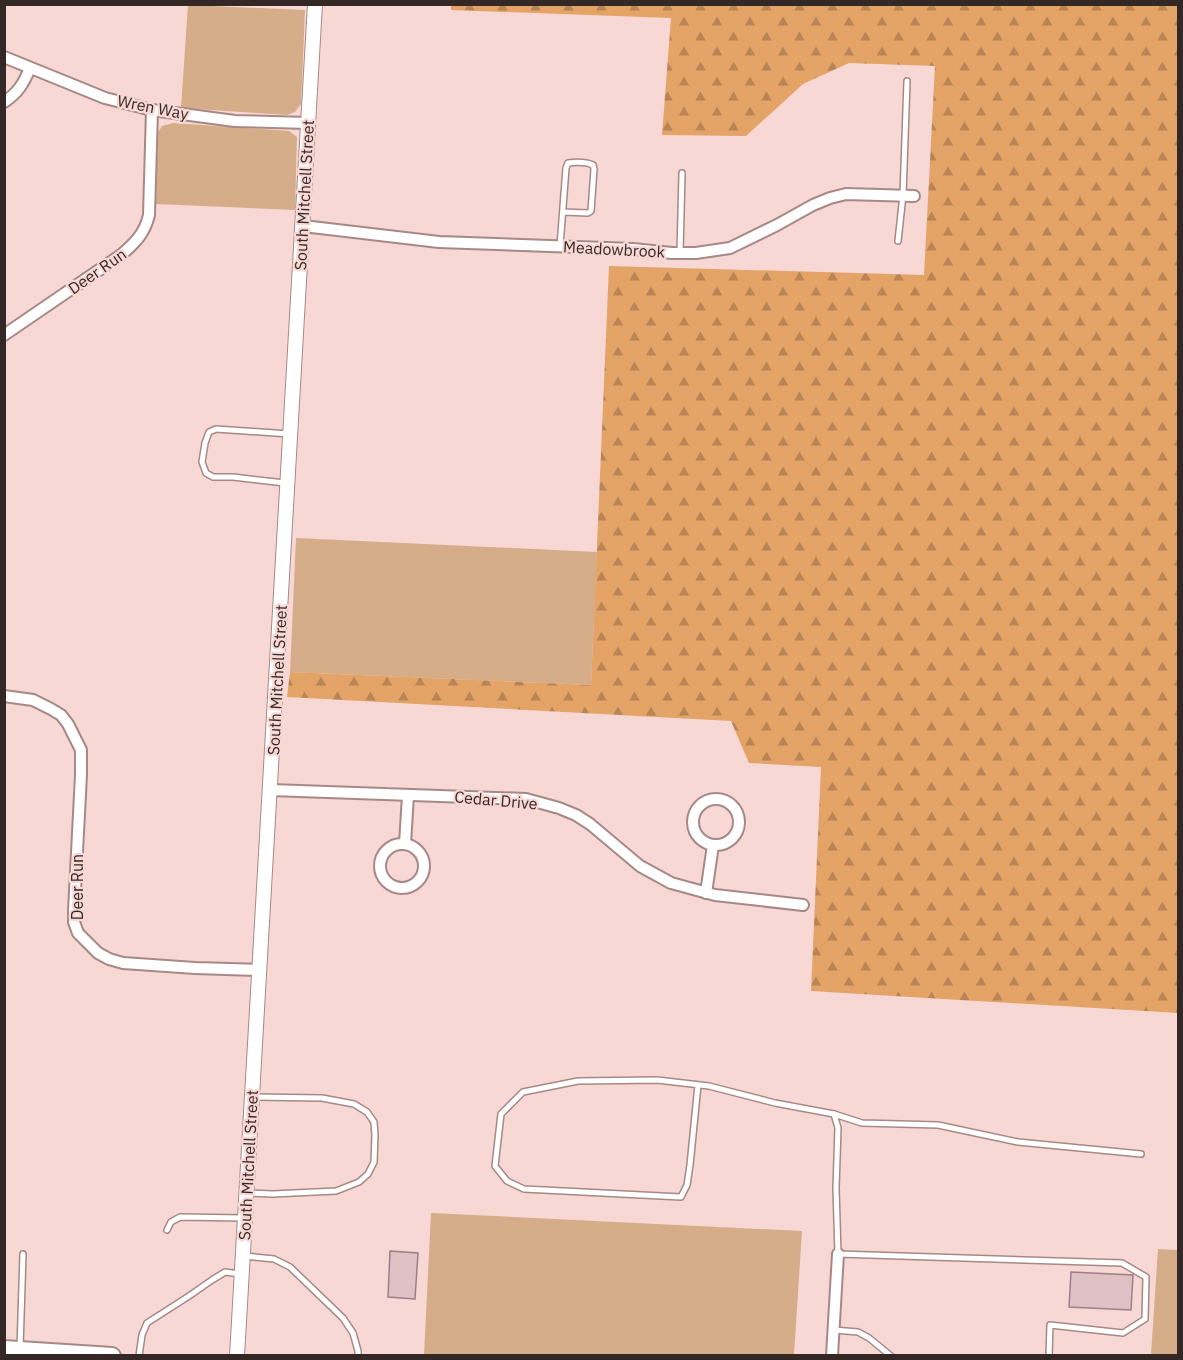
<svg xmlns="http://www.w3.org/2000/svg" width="1183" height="1360" viewBox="0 0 1183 1360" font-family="'IBM Plex Sans',sans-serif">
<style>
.green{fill:#d5ad89}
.forest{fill:url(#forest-firs)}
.building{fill:#e0c1c6;stroke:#9d8085;stroke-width:1.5}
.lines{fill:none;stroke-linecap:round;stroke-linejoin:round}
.service-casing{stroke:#a68986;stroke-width:8}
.minor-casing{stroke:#a68986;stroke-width:14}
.tertiary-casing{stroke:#a68986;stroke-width:16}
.secondary-casing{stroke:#a68986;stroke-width:20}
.service{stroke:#fff;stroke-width:5}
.minor{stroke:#fff;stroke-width:10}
.tertiary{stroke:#fff;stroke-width:14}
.secondary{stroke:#fff;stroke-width:16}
.labels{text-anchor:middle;stroke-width:4.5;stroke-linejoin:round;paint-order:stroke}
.street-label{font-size:16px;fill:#342827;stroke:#f8d8d5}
</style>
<defs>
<pattern id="forest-firs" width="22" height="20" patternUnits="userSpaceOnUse" patternTransform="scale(1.5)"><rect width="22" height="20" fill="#e4a367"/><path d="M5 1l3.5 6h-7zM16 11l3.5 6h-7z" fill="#ba8555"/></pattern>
</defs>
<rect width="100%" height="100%" fill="#f8d8d5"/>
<g class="green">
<path d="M188,5L305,10L301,104L295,112L287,115L181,108Z"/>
<path d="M173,123L289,131L297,137L295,210L156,204L157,134L162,126Z"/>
<path d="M296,538L597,552L591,685L290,672Z"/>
<path d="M431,1213L802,1231L794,1355H424Z"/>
<path d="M1158,1249L1178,1250V1355H1151Z"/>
</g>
<path class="forest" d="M451,5H1178V1013L811,991L821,767L749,763L731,721L287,697L290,672L591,685L609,266L924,275L935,66L849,63L803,84L746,136L662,135L671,18L451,10Z"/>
<g class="building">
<path d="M390,1251L418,1253L415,1299L388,1297Z"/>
<path d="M1071,1272L1133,1275L1131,1310L1069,1307Z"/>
</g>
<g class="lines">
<defs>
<g id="service">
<path d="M898,241L903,195L907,81"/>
<path d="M560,246L566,168L568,163C576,162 586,162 593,165L594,169L591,211L588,213L563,212"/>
<path d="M680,253L682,173"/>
<path d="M285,483L233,477H213L206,473L202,462L205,443L209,432L216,429L289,434"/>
<path d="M698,1085L690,1165L687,1185L681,1197L524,1189L507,1181L495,1166L501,1114L523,1092L578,1081L657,1080L709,1086L775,1103L834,1114L838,1128L836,1188L838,1254L1122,1263L1146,1277L1145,1319L1123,1333L1050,1325L1049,1356"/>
<path d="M834,1114L862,1123L938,1125L1018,1142L1141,1154"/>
<path d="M248,1193L273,1194L336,1191L359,1182L368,1174L374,1162L375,1135L374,1122L367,1112L354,1104L322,1098L252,1097"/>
<path d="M167,1230L171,1222L180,1217L243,1218"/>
<path d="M245,1256L274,1259L290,1267L343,1318L353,1333L358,1351V1356"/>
<path d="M834,1330L858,1332L869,1338L891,1356"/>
<path d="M20,1348L23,1254"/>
<path d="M139,1356L142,1335L147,1323L189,1296L212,1280L225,1272L240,1274"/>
</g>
<g id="minor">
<path d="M4,57L105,98L152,110L235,121L309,123"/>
<path d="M4,102C18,93 24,83 30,68"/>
<path d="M303,226L439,242L633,249L672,253H696L730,248L777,225L813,205L830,198L846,194L914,196"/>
<path d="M4,335L121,255C135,243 145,233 149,215L152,110"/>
<path d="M4,696L33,700L51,709L61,715L68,724L81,750V775L74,910V922L78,933L98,953L109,959L123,963L195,968L260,970"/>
<path d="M271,790L526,799L559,808L576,815L590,824L640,866L671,883L715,895L803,905"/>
<circle cx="716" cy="822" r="23"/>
<path d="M405,844L408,795"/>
<circle cx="402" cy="866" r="22"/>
<path d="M706,893L713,845"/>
<path d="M832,1356L838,1254"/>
</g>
<path id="tertiary" d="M237,1356L315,4"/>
<path id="secondary" d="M4,1349L112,1356"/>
</defs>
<use href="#service" class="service-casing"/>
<use href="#minor" class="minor-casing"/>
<use href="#tertiary" class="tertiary-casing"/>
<use href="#secondary" class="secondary-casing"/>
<use href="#service" class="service"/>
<use href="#minor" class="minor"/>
<use href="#tertiary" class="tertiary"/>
<use href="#secondary" class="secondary"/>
</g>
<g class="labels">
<g class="street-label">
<text transform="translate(153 107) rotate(11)" y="6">Wren Way</text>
<text transform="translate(304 195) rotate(-87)" y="6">South Mitchell Street</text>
<text transform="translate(614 249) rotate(3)" y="6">Meadowbrook</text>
<text transform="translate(97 271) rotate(-35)" y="6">Deer Run</text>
<text transform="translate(277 680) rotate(-87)" y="6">South Mitchell Street</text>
<text transform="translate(496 800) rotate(5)" y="6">Cedar Drive</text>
<text transform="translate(77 887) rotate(-90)" y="6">Deer Run</text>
<text transform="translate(248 1165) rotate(-87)" y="6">South Mitchell Street</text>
</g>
</g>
<rect width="1183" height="1360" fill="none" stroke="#342827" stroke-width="12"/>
</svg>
